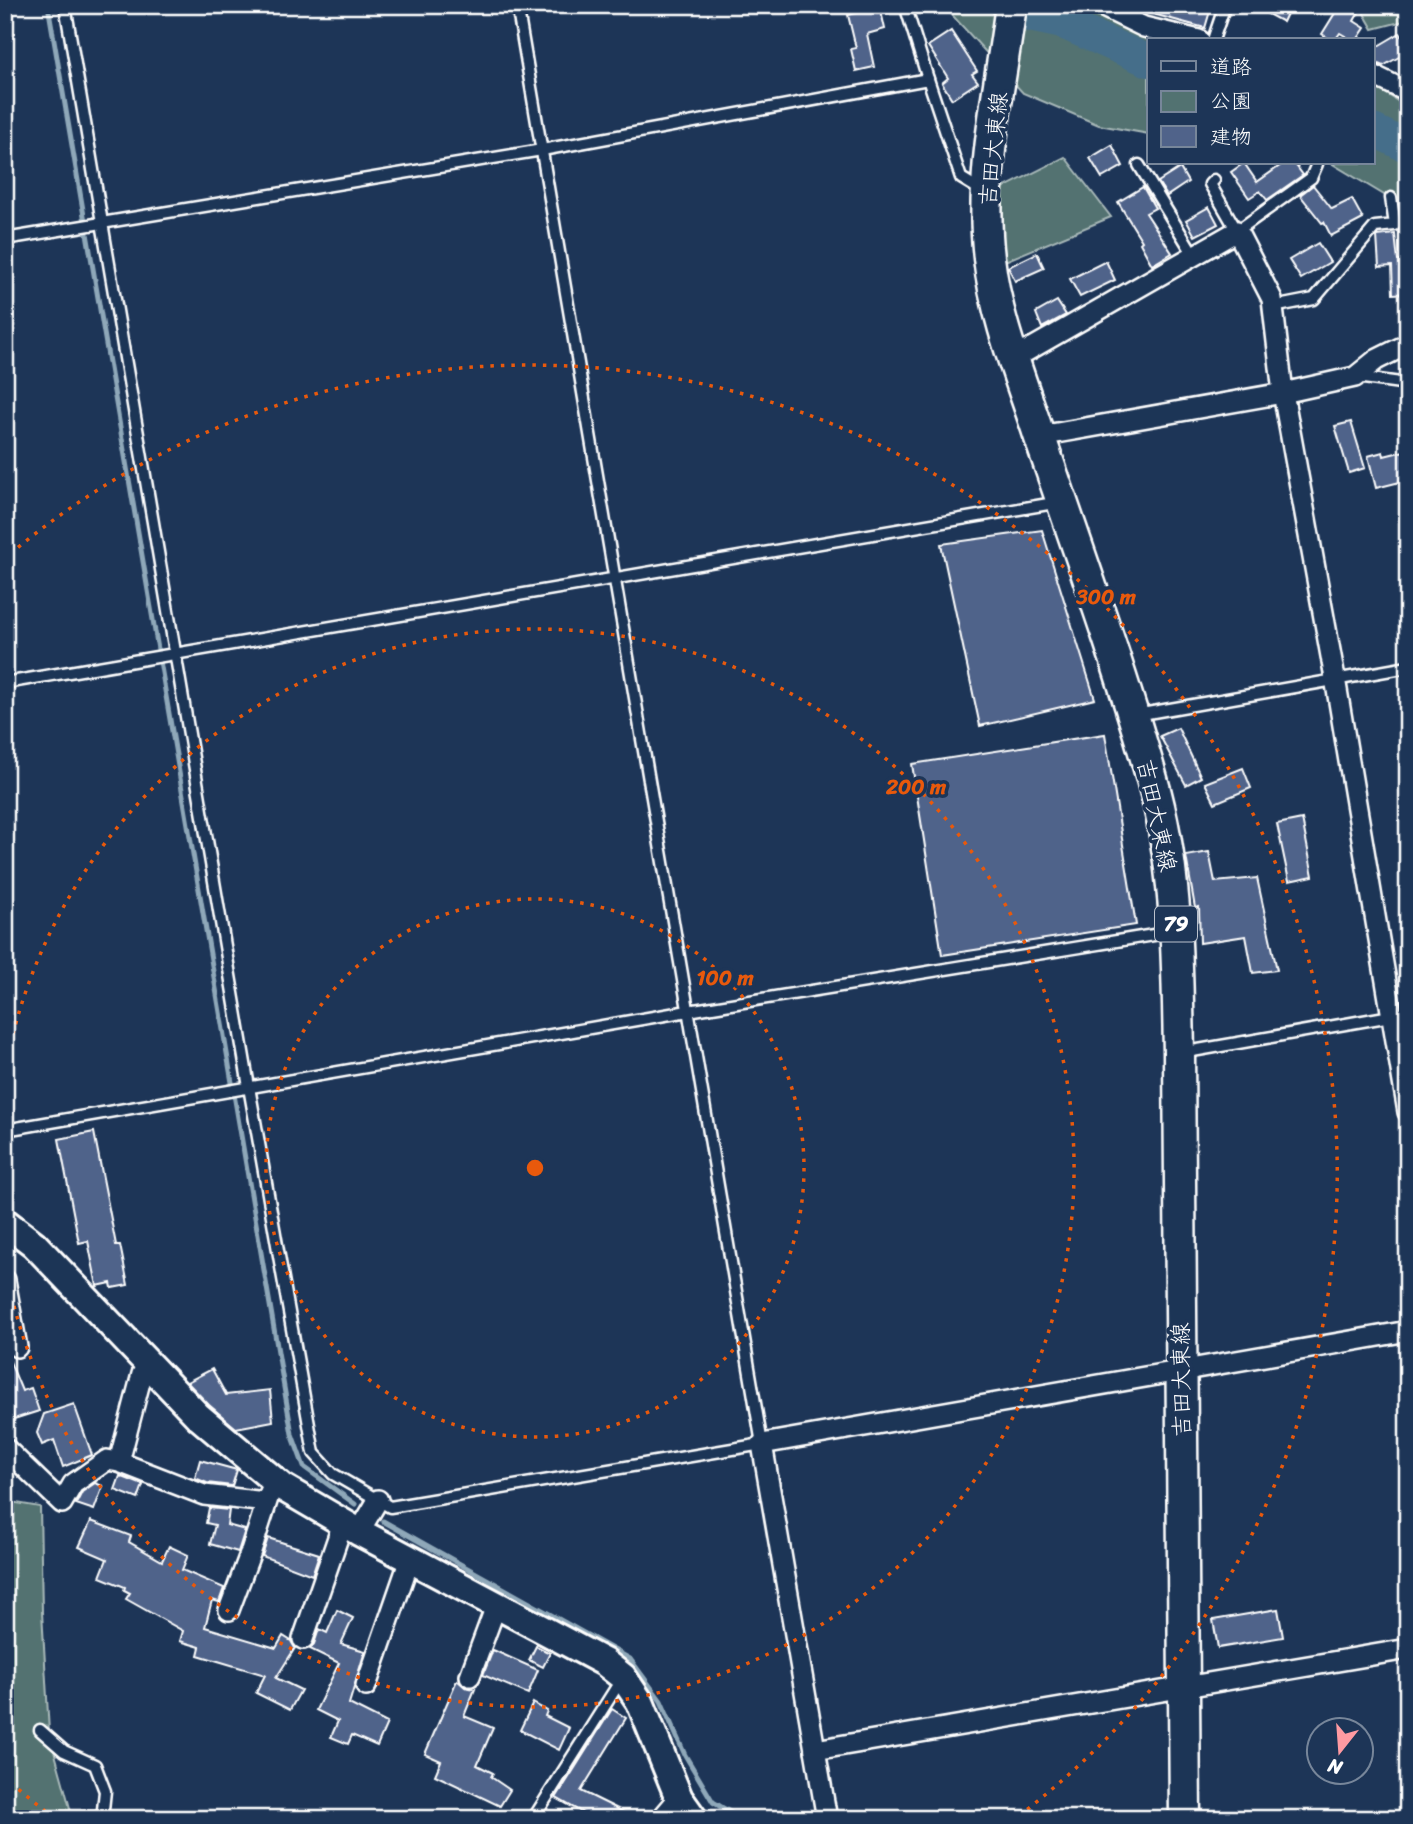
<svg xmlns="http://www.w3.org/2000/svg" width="1413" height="1824" viewBox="0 0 1413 1824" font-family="Sriracha,'Klee One',sans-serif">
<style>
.green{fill:#527271;stroke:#a8b8b8;stroke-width:2}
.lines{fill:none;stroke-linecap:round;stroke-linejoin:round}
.stream{stroke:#8fa8b9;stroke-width:5}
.river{stroke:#446e8a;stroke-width:32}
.building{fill:#50638a;stroke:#fff;stroke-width:2}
.lane-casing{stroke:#fff;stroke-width:15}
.street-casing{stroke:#fff;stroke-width:24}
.secondary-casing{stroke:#fff;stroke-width:32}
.primary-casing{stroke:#fff;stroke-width:35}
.lane{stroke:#1d3557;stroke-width:10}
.street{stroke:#1d3557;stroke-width:19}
.secondary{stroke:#1d3557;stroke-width:26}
.primary{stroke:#1d3557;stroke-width:30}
.ring{fill:none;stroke:#e8590c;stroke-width:3.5;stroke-dasharray:3.5 7}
.labels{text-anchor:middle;stroke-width:7;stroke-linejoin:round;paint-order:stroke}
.shield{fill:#1d3557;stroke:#bbc2cd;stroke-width:2}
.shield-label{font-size:21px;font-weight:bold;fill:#fff}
.street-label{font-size:23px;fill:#fff;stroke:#1d3557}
.centre{fill:#e8590c;stroke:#1d3557;stroke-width:3.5}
.ring-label{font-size:21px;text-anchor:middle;font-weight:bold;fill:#e8590c;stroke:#1d3557;stroke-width:7;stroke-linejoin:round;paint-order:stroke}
</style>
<rect width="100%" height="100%" fill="#1d3557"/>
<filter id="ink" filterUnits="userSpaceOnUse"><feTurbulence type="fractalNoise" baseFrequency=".0143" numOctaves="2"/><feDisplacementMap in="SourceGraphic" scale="14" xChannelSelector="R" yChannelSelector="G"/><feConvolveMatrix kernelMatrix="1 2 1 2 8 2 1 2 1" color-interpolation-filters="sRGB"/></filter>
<g filter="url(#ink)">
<g class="green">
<path d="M943,5H1076L1152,40H1149V134L1099,125L1023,93Z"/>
<path d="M1359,5H1408V20L1373,29Z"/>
<path d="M1373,85L1408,108V216L1399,204L1331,163H1373Z"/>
<path d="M1065,157L1111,217L1005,261L999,190Z"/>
<path d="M5,1501L40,1507L42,1612L49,1732L73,1819H5Z"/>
</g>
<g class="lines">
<g class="stream">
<path d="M48,5L292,1434L304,1467L355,1504"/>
<path d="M383,1521L630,1659L661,1701L685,1755L713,1802L741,1819"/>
</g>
<g class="river">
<path d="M1015,5L1025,15L1063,23L1149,61"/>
<path d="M1373,130L1408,147"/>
</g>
</g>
<g class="building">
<path d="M1138,5H1188L1210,11L1205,28L1138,10Z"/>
<path d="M1251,5H1291L1283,22Z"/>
<path d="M1340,5H1363L1354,21L1365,28L1357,40H1352L1340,33L1335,40H1331L1322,34Z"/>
<path d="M880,7L885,29L867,34L874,67L856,71L851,49L856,48L848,15Z"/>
<path d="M951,31L977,71L972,74L978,82L952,99L942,83L948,78L928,46Z"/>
<path d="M1400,33L1408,46V52L1383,66L1376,63L1373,58V49Z"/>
<path d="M1112,145L1123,166L1102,178L1090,158Z"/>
<path d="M1244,163L1257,182L1284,163H1294L1303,175L1267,200L1260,191L1249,198L1231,172Z"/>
<path d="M1180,168L1188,182L1167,196L1158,182Z"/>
<path d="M1313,185L1332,209L1352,199L1363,219L1331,236L1324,222L1322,223L1300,195Z"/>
<path d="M1143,187L1155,208L1146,213L1172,253L1152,265L1140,243L1142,241L1118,202Z"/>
<path d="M1209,207L1218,224L1195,236L1186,220Z"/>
<path d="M1395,234L1398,261H1408V293L1393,294L1392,266L1379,267L1377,236Z"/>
<path d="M1318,243L1330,262L1301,279L1289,260Z"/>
<path d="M1037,253L1044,268L1015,281L1008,267Z"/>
<path d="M1106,261L1115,280L1080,297L1070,279Z"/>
<path d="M1057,301L1066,315L1042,328L1036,313Z"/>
<path d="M1351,422L1365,468L1349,473L1335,426Z"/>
<path d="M1408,450V480L1376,488L1368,456L1383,452L1384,456Z"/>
<path d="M1042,530L1095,699L980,726L941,544Z"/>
<path d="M1178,728L1201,777L1186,785L1160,736Z"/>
<path d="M1105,734L1136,925L942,955L912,764Z"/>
<path d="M1243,768L1251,788L1215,803L1205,783Z"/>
<path d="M1302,819L1313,876L1289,881L1277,824Z"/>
<path d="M1209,852L1215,882L1257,878L1277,970L1253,973L1246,936L1200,943L1199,907L1195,908L1186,856Z"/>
<path d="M94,1132L116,1245H120L128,1285L112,1288L111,1283L97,1286L88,1241L79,1243L59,1139Z"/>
<path d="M5,1350L22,1391L31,1388L39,1411L14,1419L5,1389Z"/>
<path d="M212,1369L226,1395L270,1390L273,1421L236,1428L209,1405L187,1382Z"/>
<path d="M74,1404L92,1455L63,1467L54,1440L42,1445L37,1433L44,1414Z"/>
<path d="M200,1460L237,1470L232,1486L207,1483L195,1478Z"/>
<path d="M120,1476L143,1485L138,1499L115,1490Z"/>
<path d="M95,1483L103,1486L94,1510L76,1504L82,1492Z"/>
<path d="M209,1508L229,1510L227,1525L245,1530L238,1552L210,1544L215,1525L206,1523Z"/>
<path d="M91,1521L131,1536L129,1542L162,1561L169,1546L188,1555L182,1570L224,1588L219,1602L212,1600L205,1627L276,1648L283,1636L291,1641L295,1648L276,1678L301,1690L290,1710L256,1693L265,1675L198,1655L200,1647L180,1641L183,1631L126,1599L130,1593L124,1590L125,1587L100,1577L107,1559L79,1547Z"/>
<path d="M268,1538L319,1554L312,1575L262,1556Z"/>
<path d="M1278,1609L1283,1637L1218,1648L1213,1620Z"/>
<path d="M337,1610L353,1618L341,1644L365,1651L349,1704L387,1723L377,1746L352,1735L348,1744L331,1737L338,1721L316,1710L339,1663L310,1649L314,1644L319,1629L327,1633Z"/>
<path d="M536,1646L550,1653L543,1667L529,1660Z"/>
<path d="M493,1650L538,1670L528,1694L483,1675Z"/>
<path d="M457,1680L465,1687L475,1689L464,1716L493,1728L477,1765L493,1773L491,1777L510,1790L500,1806L435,1775L441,1761L425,1754Z"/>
<path d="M533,1703L547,1711L545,1716L569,1728L559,1750L520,1730Z"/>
<path d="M612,1709L626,1718L581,1791L638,1819H582L585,1814L556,1798Z"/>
</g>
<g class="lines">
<defs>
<g id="lane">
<path d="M65,5L249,1087L314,1453L333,1474L390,1507L762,1444L517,5"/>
<path d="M905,5L928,79"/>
<path d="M1213,40L1225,5"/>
<path d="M1139,165L1194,255"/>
<path d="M1214,180L1210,184L1237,231L1311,178L1317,164"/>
<path d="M5,239L542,150L928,79L961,178L984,192"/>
<path d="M1273,307L1314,299L1375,227L1395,225L1391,198"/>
<path d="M1356,377L1408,384"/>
<path d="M5,683L1060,502"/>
<path d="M1136,715L1408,667"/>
<path d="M1181,1053L1408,1013"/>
<path d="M5,1130L688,1011L1172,932"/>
<path d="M40,1730L64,1751L95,1765L105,1791L102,1819"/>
<path d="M533,1819L621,1680"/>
</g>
<g id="street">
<path d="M1099,5L1144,27L1199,40"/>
<path d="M1373,75L1408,92"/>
<path d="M1013,359L1237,231L1272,299L1283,393L1335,678L1408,1112"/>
<path d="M1040,436L1283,393L1355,377L1376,360L1408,344"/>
<path d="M5,1280L17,1347"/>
<path d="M148,1365L142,1374L119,1462L204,1495L266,1502"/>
<path d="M5,1448L62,1503L73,1484L107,1460L119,1462"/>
<path d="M359,1532L378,1500"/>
<path d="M229,1610L250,1554L270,1492"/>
<path d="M303,1639L343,1523"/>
<path d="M470,1676L496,1606"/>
<path d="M366,1686L410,1559"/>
<path d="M815,1750L1408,1649"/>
<path d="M661,1819L679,1798"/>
<path d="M827,1819L762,1444L1408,1331"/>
</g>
<path id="secondary" d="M5,1222L34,1244L198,1416L282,1487L359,1532L604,1662L623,1677L640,1702L679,1798L694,1819"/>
<path id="primary" d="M1011,5C1000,89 979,174 989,258C996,319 1020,377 1039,435C1078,549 1119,663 1152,779C1178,869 1177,961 1179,1053L1185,1819"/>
</defs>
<use href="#lane" class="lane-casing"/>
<use href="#street" class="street-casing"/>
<use href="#secondary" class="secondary-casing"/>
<use href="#primary" class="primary-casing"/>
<use href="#lane" class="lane"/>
<use href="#street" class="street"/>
<use href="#secondary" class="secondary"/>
<use href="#primary" class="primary"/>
</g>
</g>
<g class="ring">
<circle cx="535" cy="1168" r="269"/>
<path d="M6 1065A539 539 0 1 1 6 1271"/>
<path d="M54 1818A808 808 0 0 1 10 1782M10 554A808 808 0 1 1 1016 1818"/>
</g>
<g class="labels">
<rect class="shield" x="1155" y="906.5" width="42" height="35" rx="5"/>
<g class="shield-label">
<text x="1176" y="931">79</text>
</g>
<g class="street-label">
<text transform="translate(993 149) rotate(-84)" y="8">吉田大東線</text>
<text transform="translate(1157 815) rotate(78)" y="8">吉田大東線</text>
<text transform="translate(1181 1380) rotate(-91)" y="8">吉田大東線</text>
</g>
</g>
<circle cx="535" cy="1168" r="10" class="centre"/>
<g class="ring-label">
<text x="1106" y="604">300 m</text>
<text x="916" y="794">200 m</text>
<text x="725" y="985">100 m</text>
</g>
<rect width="1413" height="1824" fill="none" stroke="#1d3557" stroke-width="28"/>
<rect x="14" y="14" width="1385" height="1796" fill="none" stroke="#fff" stroke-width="2.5" filter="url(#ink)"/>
<rect x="1147" y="38" width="228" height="126" fill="#1d3557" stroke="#77869a" stroke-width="2"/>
<rect x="1161" y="61" width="35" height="10" fill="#1d3557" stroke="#77869a" stroke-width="2"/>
<text x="1210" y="74" font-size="21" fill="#ffffff">道路</text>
<rect x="1161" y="91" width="35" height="21" fill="#527271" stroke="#77869a" stroke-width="2"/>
<text x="1210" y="108" font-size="21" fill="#ffffff">公園</text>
<rect x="1161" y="126" width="35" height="21" fill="#50638a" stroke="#77869a" stroke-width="2"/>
<text x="1210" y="144" font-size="21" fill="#ffffff">建物</text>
<g transform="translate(1340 1751) rotate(197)"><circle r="33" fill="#1d3557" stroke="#77869a" stroke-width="2"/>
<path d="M0-5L12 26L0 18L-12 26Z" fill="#ff9aa2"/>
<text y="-10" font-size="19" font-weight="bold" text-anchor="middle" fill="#ffffff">N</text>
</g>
</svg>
